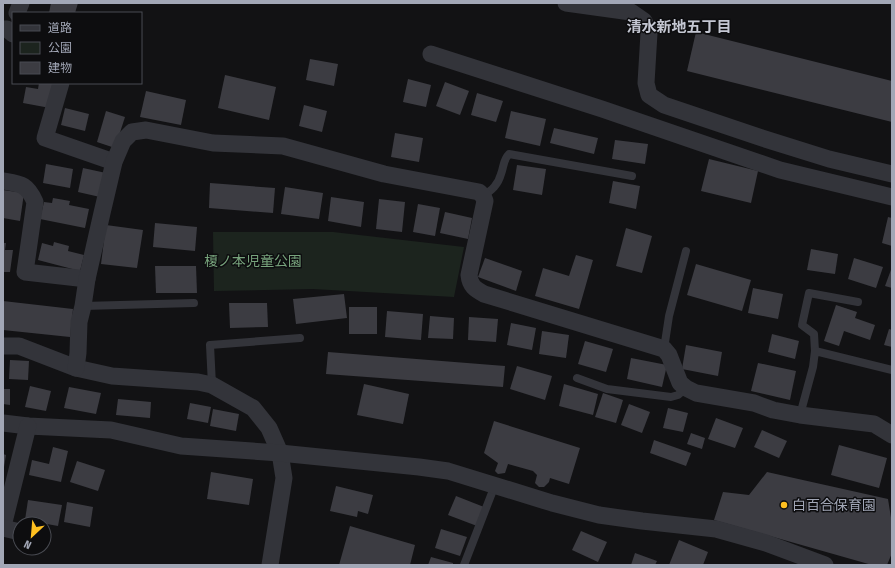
<svg xmlns="http://www.w3.org/2000/svg" width="895" height="568" viewBox="0 0 895 568" font-family="'Fira Sans Condensed','Noto Sans JP',sans-serif">
<style>
.green{fill:#1c241e}
.building{fill:#3c3c42}
.lines{fill:none;stroke-linecap:round;stroke-linejoin:round}
.service{stroke:#33343a;stroke-width:8}
.minor{stroke:#33343a;stroke-width:17}
.poi-dot{fill:#ffc020;stroke:#0d0d0f;stroke-width:1.5}
.labels{text-anchor:middle;stroke-width:3;stroke-linejoin:round;paint-order:stroke}
.park-label{font-size:14px;fill:#77a37c;stroke:#0d0d0f}
.poi-label{font-size:14px;fill:#a2a7b6;stroke:#0d0d0f;text-anchor:start}
.neighbourhood-label{font-size:15px;font-weight:bold;fill:#c4c7d2;stroke:#0d0d0f}
</style>
<rect width="100%" height="100%" fill="#121214"/>
<path class="green" d="M213,232H333L464,247L454,297L313,289L214,291Z"/>
<g class="building">
<path d="M51,3H78L75,13H49Z"/>
<path d="M696,32L892,81V122L687,71Z"/>
<path d="M310,59L338,64L334,86L306,80Z"/>
<path d="M225,75L276,87L269,120L218,108Z"/>
<path d="M408,79L431,85L426,107L403,102Z"/>
<path d="M445,82L469,91L460,115L436,106Z"/>
<path d="M39,83H54L50,108L23,103L26,87L38,89Z"/>
<path d="M146,91L186,100L181,125L140,117Z"/>
<path d="M477,93L503,101L496,122L471,115Z"/>
<path d="M304,105L327,111L322,132L299,126Z"/>
<path d="M65,108L89,114L85,131L61,125Z"/>
<path d="M106,111L125,117L115,148L97,142Z"/>
<path d="M511,111L546,119L540,146L505,138Z"/>
<path d="M554,128L598,138L594,154L550,143Z"/>
<path d="M395,133L423,138L419,162L391,157Z"/>
<path d="M615,140L648,144L645,164L612,159Z"/>
<path d="M709,159L758,171L751,203L701,191Z"/>
<path d="M46,164L73,169L70,188L43,183Z"/>
<path d="M517,165L546,169L542,195L513,190Z"/>
<path d="M83,168L106,173L100,197L78,192Z"/>
<path d="M613,181L640,186L636,209L609,203Z"/>
<path d="M210,183L275,188L273,213L209,208Z"/>
<path d="M285,187L323,193L319,219L281,214Z"/>
<path d="M3,190L24,193L20,221L3,218Z"/>
<path d="M331,197L364,202L361,227L328,221Z"/>
<path d="M53,198L70,201L69,205L89,209L85,228L40,219L44,202L52,203Z"/>
<path d="M379,199L405,202L402,232L376,229Z"/>
<path d="M418,204L440,208L435,236L413,232Z"/>
<path d="M445,212L472,218L468,239L440,233Z"/>
<path d="M888,217L892,218V246L882,243Z"/>
<path d="M155,223L197,227L195,251L153,247Z"/>
<path d="M106,225L143,230L137,268L101,264Z"/>
<path d="M626,228L652,236L642,273L616,266Z"/>
<path d="M54,242L69,246L68,251L84,255L80,271L38,260L42,243L53,246Z"/>
<path d="M3,243H6L5,250H13L10,272H3Z"/>
<path d="M811,249L838,254L835,274L807,270Z"/>
<path d="M576,255L593,260L579,309L535,296L543,268L569,276Z"/>
<path d="M485,258L522,271L516,291L478,277Z"/>
<path d="M854,258L883,267L876,288L848,279Z"/>
<path d="M696,264L751,280L742,311L687,295Z"/>
<path d="M155,266H196L197,293H156Z"/>
<path d="M892,267V288L885,286Z"/>
<path d="M753,288L783,294L778,319L748,313Z"/>
<path d="M344,294L347,318L296,324L293,299Z"/>
<path d="M3,301L73,309L70,337L3,330Z"/>
<path d="M229,303H267L268,327L230,328Z"/>
<path d="M836,305L857,312L855,318L875,325L870,340L844,331L839,346L824,341Z"/>
<rect x="349" y="307" width="28" height="27"/>
<path d="M387,311L423,314L421,340L385,337Z"/>
<path d="M430,316L454,318L453,339L428,338Z"/>
<path d="M469,317L498,319L496,342L468,340Z"/>
<path d="M511,323L536,328L532,350L507,345Z"/>
<path d="M889,329L892,330V347L884,345Z"/>
<path d="M542,331L569,335L566,358L539,354Z"/>
<path d="M772,334L799,341L795,359L768,352Z"/>
<path d="M585,341L613,349L606,372L578,364Z"/>
<path d="M686,345L722,352L718,376L682,369Z"/>
<path d="M328,352L505,366L503,387L326,374Z"/>
<path d="M631,358L667,365L662,387L627,379Z"/>
<path d="M10,360L29,361L28,380L9,379Z"/>
<path d="M758,363L796,371L790,400L751,391Z"/>
<path d="M517,366L552,376L545,400L510,389Z"/>
<path d="M364,384L409,394L403,424L357,415Z"/>
<path d="M564,384L598,394L593,415L559,406Z"/>
<path d="M30,386L51,391L46,411L25,407Z"/>
<path d="M69,387L101,393L96,414L64,408Z"/>
<path d="M3,389H10V405L3,404Z"/>
<path d="M603,393L623,400L616,423L595,417Z"/>
<path d="M118,399L151,402L150,418L116,415Z"/>
<path d="M190,403L211,407L208,423L187,419Z"/>
<path d="M629,404L650,412L642,433L621,425Z"/>
<path d="M668,408L688,413L683,432L663,428Z"/>
<path d="M213,409L239,414L236,431L210,426Z"/>
<path d="M716,418L743,428L735,448L708,439Z"/>
<path d="M494,421L580,448L569,484L550,478L549,482L544,487H539L535,483L537,475L533,471L508,464L505,473L498,474L495,471L498,463L484,453Z"/>
<path d="M762,430L787,441L779,458L754,447Z"/>
<path d="M691,433L705,438L702,449L687,444Z"/>
<path d="M654,440L691,453L686,466L650,453Z"/>
<path d="M839,445L887,458L879,488L831,475Z"/>
<path d="M53,447L68,451L61,482L29,475L32,460L49,464Z"/>
<path d="M3,454L6,455L4,467H3Z"/>
<path d="M77,461L105,470L98,491L70,482Z"/>
<path d="M211,472L253,479L249,505L207,499Z"/>
<path d="M767,472L888,499L892,524V553L887,565H872L714,520L723,492L749,495Z"/>
<path d="M336,486L373,495L368,514L358,511L357,517L330,511Z"/>
<path d="M456,496L484,507L477,526L448,515Z"/>
<path d="M28,500L62,505L58,526L25,520Z"/>
<path d="M67,502L93,507L90,527L64,522Z"/>
<path d="M350,526L415,545L410,565H339Z"/>
<path d="M441,529L467,537L460,556L435,548Z"/>
<path d="M581,531L607,542L598,562L572,550Z"/>
<path d="M679,540L708,552L703,565H669Z"/>
<path d="M635,553L657,561L655,565H631Z"/>
<path d="M431,557L453,563V565H428Z"/>
</g>
<g class="lines">
<g class="service">
<path d="M483,196C492,190 498,185 501,174C504,166 503,160 509,154L632,176"/>
<path d="M83,306L194,303"/>
<path d="M664,349L669,316L686,251"/>
<path d="M815,351L814,334L802,325L809,293L858,302"/>
<path d="M577,378L607,389L671,397L678,395L686,388"/>
<path d="M212,385L210,345L300,338"/>
<path d="M800,415L813,367L815,351L892,370"/>
<path d="M464,565L495,485"/>
</g>
<g class="minor">
<path d="M566,3L631,12L644,21L649,33L646,83L649,95L664,105L762,138L829,159L892,174"/>
<path d="M17,13L21,3"/>
<path d="M3,29H7L13,34"/>
<path d="M431,54L602,109L780,170L892,197"/>
<path d="M61,83L45,138L114,162"/>
<path d="M3,181C21,184 27,184 35,202L25,272L87,279"/>
<path d="M3,346H19L76,368L112,376L198,382L212,385L253,408L269,428L280,453L284,478L270,565"/>
<path d="M76,368L78,353L79,322L83,306L87,279L102,213L114,162L123,141L132,132L146,130L213,143L283,146L384,174L479,192L483,196L485,201L469,275C470,286 475,289 484,294L664,349L669,355L680,383L686,388L696,393L754,403L773,410L800,415L874,424L892,435"/>
<path d="M3,423L28,426L111,430L181,446L280,453L419,467L448,471L552,503L599,515L642,521L716,529L766,543L825,565"/>
<path d="M3,526L28,426"/>
<path d="M3,528L20,532"/>
</g>
</g>
<circle class="poi-dot" cx="784" cy="505" r="4"/>
<g class="labels">
<g class="park-label">
<text x="253" y="266">榎ノ本児童公園</text>
</g>
<g class="poi-label">
<text x="792" y="510">白百合保育園</text>
</g>
<g class="neighbourhood-label">
<text x="679" y="32">清水新地五丁目</text>
</g>
</g>
<rect width="895" height="568" fill="none" stroke="#a2a7b6" stroke-width="8"/>
<rect x="12" y="12" width="130" height="72" fill="#0d0d0f" stroke="#494b52"/>
<rect x="20" y="25" width="20" height="6" fill="#33343a" stroke="#494b52"/>
<text x="48" y="32" font-size="12" fill="#a2a7b6">道路</text>
<rect x="20" y="42" width="20" height="12" fill="#1c241e" stroke="#494b52"/>
<text x="48" y="52" font-size="12" fill="#a2a7b6">公園</text>
<rect x="20" y="62" width="20" height="12" fill="#3c3c42" stroke="#494b52"/>
<text x="48" y="72" font-size="12" fill="#a2a7b6">建物</text>
<g transform="translate(32 536) rotate(206)"><circle r="19" fill="#0d0d0f" stroke="#494b52"/>
<path d="M0-3L7 15L0 10L-7 15Z" fill="#ffc020"/>
<text y="-6" font-size="11" font-weight="bold" text-anchor="middle" fill="#a2a7b6">N</text>
</g>
</svg>
